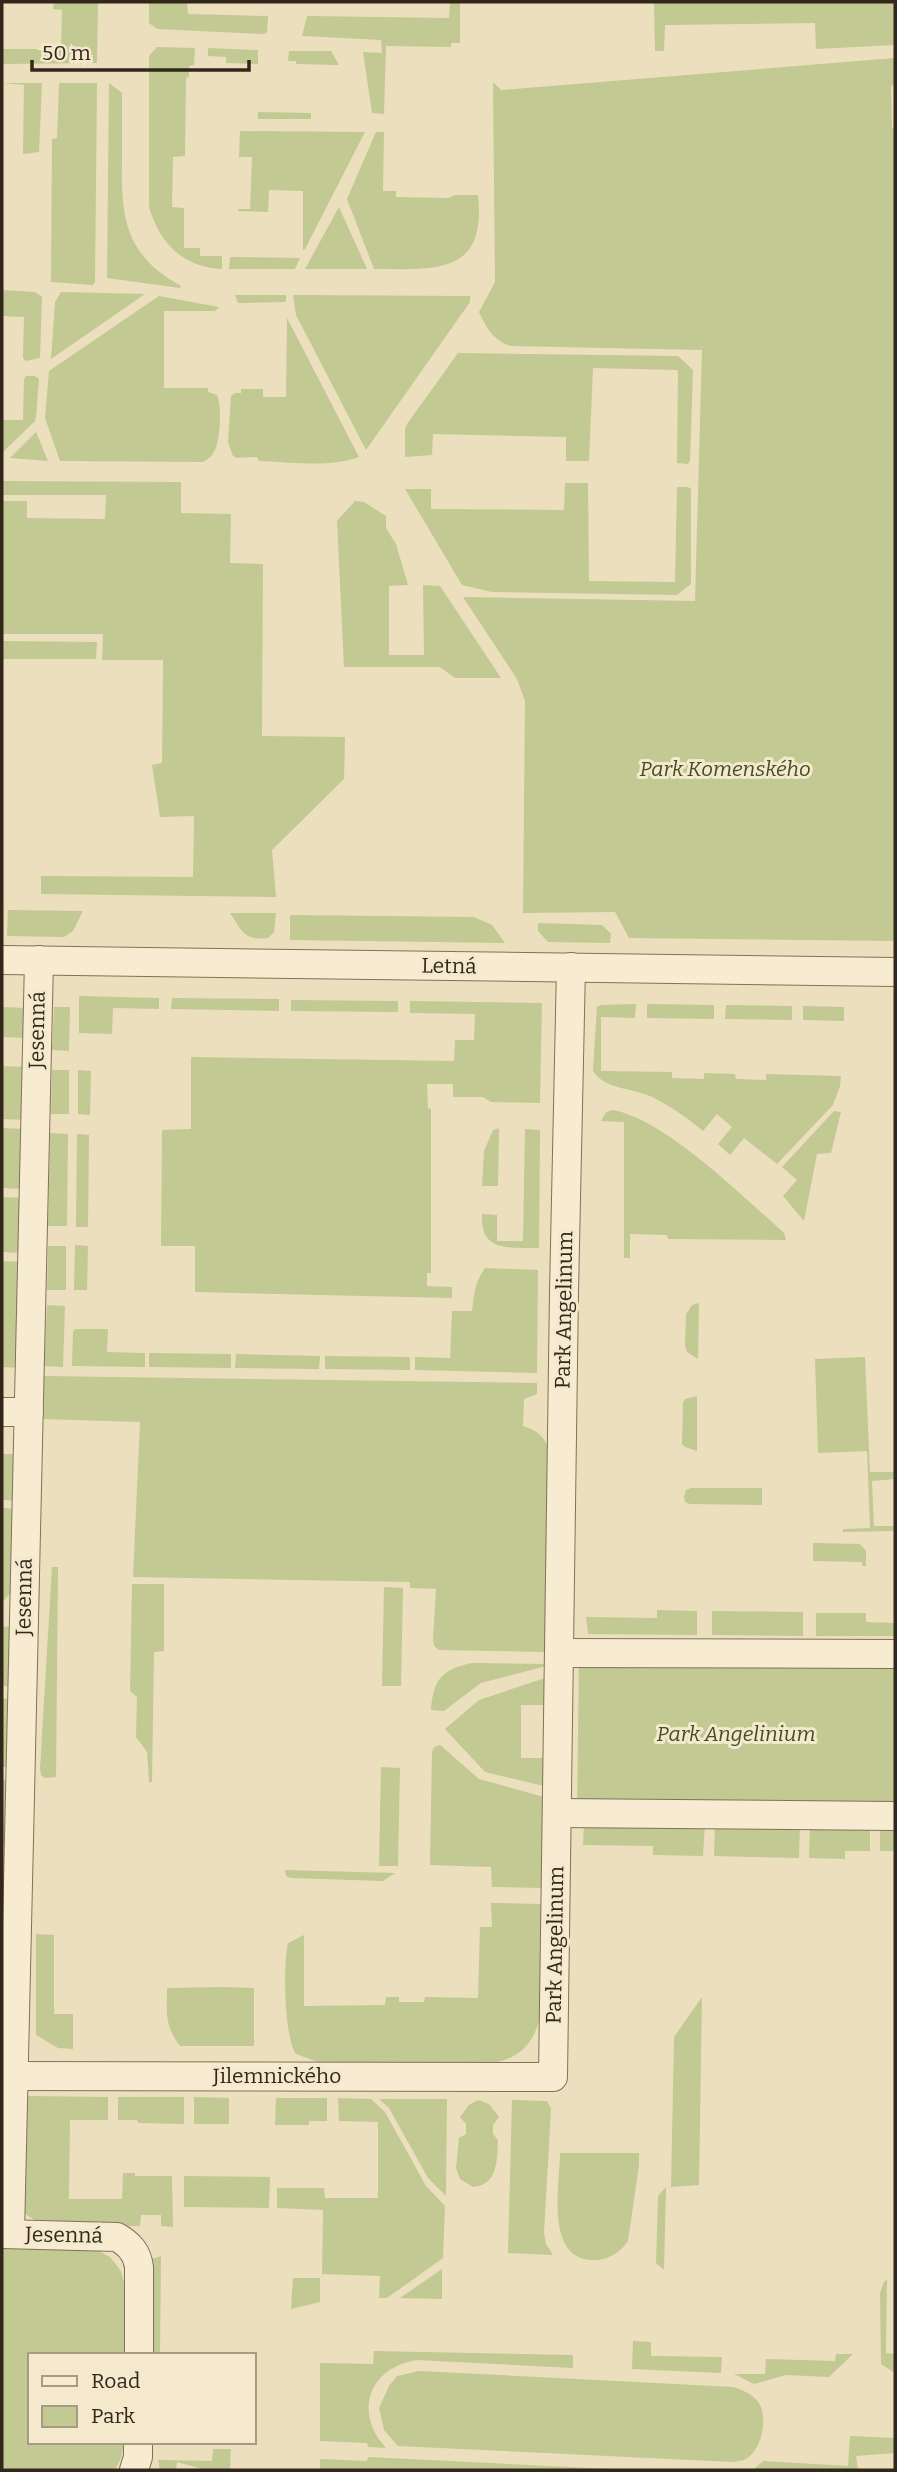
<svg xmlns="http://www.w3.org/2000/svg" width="897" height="2472" viewBox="0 0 897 2472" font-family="Bitter,serif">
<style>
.green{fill:#c2c993}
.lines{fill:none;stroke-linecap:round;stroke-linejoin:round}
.minor-casing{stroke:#837058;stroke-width:30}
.minor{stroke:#f7ecd1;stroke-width:28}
.labels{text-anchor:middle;stroke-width:6;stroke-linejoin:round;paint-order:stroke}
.park-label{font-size:21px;font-style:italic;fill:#434f23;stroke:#f4e9cd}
.street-label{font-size:21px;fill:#33271c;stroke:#f4e9cd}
</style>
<rect width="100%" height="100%" fill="#ecdfbe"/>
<g class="green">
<path d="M54,2H98L97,63L2,64V49H61L62,10L53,9Z"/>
<path d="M149,2H187L188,14L268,16L267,32L264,34L157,29L149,23Z"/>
<path d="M450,2H460V43H451V47L386,46L384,114L372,113L363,52L382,53L381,40L302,36L307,16L449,18Z"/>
<path d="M654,2H895V45L816,49L815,23L665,25L664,51H655Z"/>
<path d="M157,47L195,48L194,65L189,66V77L186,78L185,156L173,157L172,207L184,208V248H200V256H222V269C183,267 160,244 149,207V56Z"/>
<path d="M208,48L258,50V64L226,63V57L208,56Z"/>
<path d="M289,51H331L339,65L296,64V61H288Z"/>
<path d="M895,58V85L891,86L892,128L895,129V941L629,938L615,912L523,913L525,701L517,679L463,597L695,601L702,350L511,346C493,340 487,329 479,312L495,282L493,82L501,90Z"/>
<path d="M2,83H42L39,152L23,154L24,85Z"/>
<path d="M59,83H97L95,282L93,285L51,282L52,139L57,138Z"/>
<path d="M109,83L122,93C122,116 122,140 122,163C121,221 127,256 181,286L180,288L107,278Z"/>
<path d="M258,112L311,113V119H258Z"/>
<path d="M240,131L365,132L305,249L303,250V191L269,190L268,212L238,211V209H250L252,157H239Z"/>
<path d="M376,132H384L383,191H396V197L448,198L456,195H478C487,276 434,269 374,269L347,199Z"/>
<path d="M339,207L367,269H305Z"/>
<path d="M230,257L300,258L295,269H229Z"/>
<path d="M2,290L35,292L42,297L40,358L26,361L23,358L24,317L2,316Z"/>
<path d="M61,292L145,294L51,359L55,302Z"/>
<path d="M235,295H286V302L238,303Z"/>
<path d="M293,295L470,296V302L366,450L296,315Z"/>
<path d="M159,296L219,307L215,311H164V388H208V392L217,395C222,406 221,445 212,455C210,458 206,460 203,462L60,461L45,418L49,371Z"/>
<path d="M287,318L359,457C329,468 291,462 259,461L257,457L237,458L233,456L228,442L231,396L235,393H241V389H263V397H286Z"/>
<path d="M458,353L678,356L693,370L690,461L688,464L677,463L678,370L593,368L589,461H566V437L433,434L432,455L405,457V429L407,424Z"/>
<path d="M26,376H35L39,379L36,416L35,421L2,453V420H23L24,379Z"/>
<path d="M36,432L48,461L10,458Z"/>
<path d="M3,481L181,482V513L231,514L230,563L263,564L262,736L345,737L344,779L272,850L276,897L41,894V876L193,877L194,816L160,817L152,765L162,763L163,660H102L103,634H3V501H27V518L105,519L106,495H3Z"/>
<path d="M565,483H588L589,581L675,582L677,487H688L691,489V584L677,595L492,592L462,585L405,489H431V509L564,510Z"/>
<path d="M355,501L364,502L386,516V528L396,544L408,585L389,586V655H424L423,585L440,586L501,678H455L440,667H344L337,521Z"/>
<path d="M2,641L97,642L96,659H2Z"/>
<path d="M8,910L83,911L73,931L64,937L7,936Z"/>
<path d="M230,913H276L274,932L268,938C244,941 242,931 230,913Z"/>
<path d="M290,915L474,917L492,925L505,943L290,940Z"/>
<path d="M538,923L602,925L611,934L610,943L548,942L538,931Z"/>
<path d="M79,996L159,998V1009L113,1008L112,1034L79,1033Z"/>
<path d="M172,998L279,999V1011L171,1009Z"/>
<path d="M291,1000L398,1001V1012L291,1011Z"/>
<path d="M410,1001L542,1003L540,1103L491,1102L483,1097H453V1084H427L428,1108L431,1109V1273H427V1286L452,1287V1298L195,1292V1246H161L162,1130L191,1129V1057L454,1061L455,1040H474L475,1014L410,1013Z"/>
<path d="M636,1004L635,1018L601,1017V1071L672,1072V1078L704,1079V1073L735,1074L736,1079L766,1080V1074L841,1076L840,1086L833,1105L777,1164L744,1138L730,1155L718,1144L732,1127L717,1114L703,1131C688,1118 670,1106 652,1097C634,1088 605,1090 593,1071L597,1007L601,1005Z"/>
<path d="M647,1004L714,1005V1019L647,1018Z"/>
<path d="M726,1005L792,1006V1020L725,1019Z"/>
<path d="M803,1006L844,1007V1021L803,1020Z"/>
<path d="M2,1007L26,1008V1038L2,1037Z"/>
<path d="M54,1007H70L69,1051L52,1050Z"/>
<path d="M2,1066L26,1067L25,1120L2,1119Z"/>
<path d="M52,1070H69V1114H51Z"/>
<path d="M78,1070L91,1071L90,1115L78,1114Z"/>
<path d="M613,1110C664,1120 731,1186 771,1221L784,1233L786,1240L668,1239L667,1235L630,1234V1258H624V1122L601,1121L606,1112Z"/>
<path d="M834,1111L841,1112L831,1153L817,1154L804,1221L783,1196L797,1180L782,1167Z"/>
<path d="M2,1128L25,1129L24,1189L2,1188Z"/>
<path d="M499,1128L498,1186H482L484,1151L493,1130Z"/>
<path d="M525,1129L540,1130L539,1248C509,1247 480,1253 482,1214L497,1215V1241H523Z"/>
<path d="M50,1133L68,1134L67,1226H48Z"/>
<path d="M77,1134L89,1135L88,1227H76Z"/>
<path d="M2,1197L24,1198V1253L2,1252Z"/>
<path d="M75,1245L88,1246L87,1290H74Z"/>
<path d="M48,1246H66V1290H47Z"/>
<path d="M2,1261L23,1262L21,1368L2,1367Z"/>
<path d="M485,1268L538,1270L537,1373L415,1370V1357L450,1358L452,1311H472C474,1294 475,1282 485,1268Z"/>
<path d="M699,1303L698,1359L687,1352L685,1346L686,1314L692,1305Z"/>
<path d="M47,1305L65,1306L63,1367L44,1366Z"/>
<path d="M75,1329H108L107,1352L145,1353V1367L72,1366L73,1331Z"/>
<path d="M149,1353L231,1354V1368L149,1367Z"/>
<path d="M236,1354L320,1356L319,1369L235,1368Z"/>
<path d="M325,1356L410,1357V1370L325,1369Z"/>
<path d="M865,1357L870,1472H895V1479L872,1481L874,1526H895V1531L843,1532V1529L870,1528L867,1451L818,1453L815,1359Z"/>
<path d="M44,1376L537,1383V1394L524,1399L523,1426C539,1431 546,1438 550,1454L546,1652L439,1650L434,1646L433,1639L436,1589L410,1588V1582L133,1577L140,1422L43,1419Z"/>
<path d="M697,1396V1451L685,1447L682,1444L683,1403L685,1399Z"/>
<path d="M2,1454H18V1501L2,1500Z"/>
<path d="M691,1488H762V1505L690,1504L685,1502L684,1497L686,1490Z"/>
<path d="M2,1508L18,1509L11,1593L2,1602Z"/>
<path d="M813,1543L860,1544L866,1551V1566H862V1562L813,1561Z"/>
<path d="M52,1567H58L56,1777L45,1778L41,1775L40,1769Z"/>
<path d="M132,1584H164V1651L154,1652L152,1782H149L147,1752L136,1737L137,1697L130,1691Z"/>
<path d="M384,1587L403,1588L401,1686H382Z"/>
<path d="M657,1610L697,1611V1635L588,1634L586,1617L657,1618Z"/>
<path d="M712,1611L803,1612V1636L712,1635Z"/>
<path d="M816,1613H866V1622L895,1623V1636H816Z"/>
<path d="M13,1626L12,1686H2V1627Z"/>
<path d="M579,1652L895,1654V1816L577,1813Z"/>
<path d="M472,1663L546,1664V1666L481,1683L444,1711L431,1710C433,1680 442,1669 472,1663Z"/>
<path d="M545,1678V1705H521V1758H545L544,1786L485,1772L445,1729L479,1700Z"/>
<path d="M11,1698L10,1767H2V1699Z"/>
<path d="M440,1745L479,1779L544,1797L543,1888L492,1887L491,1867L430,1865L432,1752L434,1747Z"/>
<path d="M381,1767L400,1768L398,1866H379Z"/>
<path d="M10,1779L9,1843H2V1780Z"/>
<path d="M705,1823L703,1856L653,1855V1846L583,1845L584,1824Z"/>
<path d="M715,1823L800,1825L799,1858L714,1856Z"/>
<path d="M810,1825L870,1826V1851H845V1859L809,1858Z"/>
<path d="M880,1826L895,1827V1851H880Z"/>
<path d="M285,1870L395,1873L383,1881L290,1878L286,1876Z"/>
<path d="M491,1903L542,1904L540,2017C534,2043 520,2058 493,2063L318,2062L296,2054C284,2037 283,1964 288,1943L304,1935V2006L385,2005L386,1997H399V2002H424L425,1997L478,1998L480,1927H492Z"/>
<path d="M36,1934L54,1935V2014H73V2049L58,2048L36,2035Z"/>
<path d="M223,1987L254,1988V2046H180C164,2025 167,2012 167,1988Z"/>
<path d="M702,1997L699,2185L671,2187L674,2037Z"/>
<path d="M26,2096L108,2097V2120H70L69,2199H122L123,2173H135V2176H172L173,2227L161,2226V2215H141L140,2226C110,2226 41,2235 22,2210Z"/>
<path d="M118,2097H184V2124L138,2123L137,2120H118Z"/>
<path d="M194,2097L229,2098V2124H194Z"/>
<path d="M276,2098H327V2121H309V2125H275Z"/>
<path d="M338,2098L371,2099L385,2112L426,2186L445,2206L443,2258L387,2298H379L380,2276L322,2274L323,2210L277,2208V2188H324L325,2198H378V2122L339,2121Z"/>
<path d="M379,2099H447L446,2196L428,2178L389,2108Z"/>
<path d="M478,2100L489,2104L499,2117L493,2125V2134L498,2140C497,2160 498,2185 473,2187L460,2179L456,2168L459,2138L466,2134V2124L460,2117L469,2105Z"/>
<path d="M512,2100L547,2101L551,2109L544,2233L546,2244L553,2255L508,2253Z"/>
<path d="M560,2153H639V2165L628,2241C620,2253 607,2261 591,2260C545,2257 560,2184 560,2153Z"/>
<path d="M184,2176L270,2177L269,2208L184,2207Z"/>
<path d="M666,2187L664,2270L656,2263L658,2196Z"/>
<path d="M2,2244L93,2248L110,2257L121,2271L127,2294L126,2355H30V2442H124L121,2458L115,2470H2Z"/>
<path d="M161,2256L160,2355H149V2260Z"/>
<path d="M442,2269V2299L400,2298Z"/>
<path d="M293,2278H320V2302L291,2309Z"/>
<path d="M887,2279L886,2353L895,2354V2373L881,2364L880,2293L884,2282Z"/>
<path d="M633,2341L651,2342V2356L722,2357L721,2373L632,2369Z"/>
<path d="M374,2351L573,2355V2368L417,2360C369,2367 353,2413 386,2448L368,2447L367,2443L320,2441V2363L373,2364Z"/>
<path d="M836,2354H853L829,2377L786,2375L754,2384L734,2374H765L766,2359L835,2361Z"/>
<path d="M419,2371L734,2387C744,2391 755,2395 760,2405C768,2420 761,2453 744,2460C741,2461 737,2461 733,2462L398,2446L384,2430L379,2408L389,2386L397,2376Z"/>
<path d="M850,2436L895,2438V2453L856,2456L858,2470H753L763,2461L848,2466Z"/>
<path d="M213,2449H231L230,2470H206L177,2462L176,2470H160L158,2460L212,2461Z"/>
<path d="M368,2457L631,2470H320V2459L367,2461Z"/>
</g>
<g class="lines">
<defs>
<g id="minor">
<path d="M2,960L895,972"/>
<path d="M2,1412H29"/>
<path d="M559,1653L895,1654"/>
<path d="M557,1813L895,1816"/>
<path d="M2,2076L553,2077L564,1292L571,967"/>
<path d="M2,2234L117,2237C129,2244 137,2252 139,2267V2355"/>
<path d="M10,2234L39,960"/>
<path d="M134,2470L138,2457V2442"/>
</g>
</defs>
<use href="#minor" class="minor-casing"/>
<use href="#minor" class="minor"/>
</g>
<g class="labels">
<g class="park-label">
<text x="725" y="776">Park Komenského</text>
<text x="736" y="1741">Park Angelinium</text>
</g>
<g class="street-label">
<text transform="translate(449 966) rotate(1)" y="7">Letná</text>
<text transform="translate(37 1030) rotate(-89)" y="7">Jesenná</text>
<text transform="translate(564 1310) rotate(-89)" y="7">Park Angelinum</text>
<text transform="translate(24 1597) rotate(-89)" y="7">Jesenná</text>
<text transform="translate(555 1945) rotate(-89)" y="7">Park Angelinum</text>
<text x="277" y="2083">Jilemnického</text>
<text transform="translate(64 2235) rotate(1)" y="7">Jesenná</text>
</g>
</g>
<rect width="897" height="2472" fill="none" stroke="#33271c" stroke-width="7"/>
<rect x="28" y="2353" width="228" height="91" fill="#f4e9cd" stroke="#a79b86" stroke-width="2"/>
<rect x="42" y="2376" width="35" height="10" fill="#f7ecd1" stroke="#a79b86" stroke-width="2"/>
<text x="91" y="2388" font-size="21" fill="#33271c">Road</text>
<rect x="42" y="2406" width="35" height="21" fill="#c2c993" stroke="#a79b86" stroke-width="2"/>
<text x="91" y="2423" font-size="21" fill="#33271c">Park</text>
<path d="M32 60v10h217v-10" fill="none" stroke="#33271c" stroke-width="3.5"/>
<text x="42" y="60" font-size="21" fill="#33271c" stroke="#f4e9cd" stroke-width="5" paint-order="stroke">50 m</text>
</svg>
